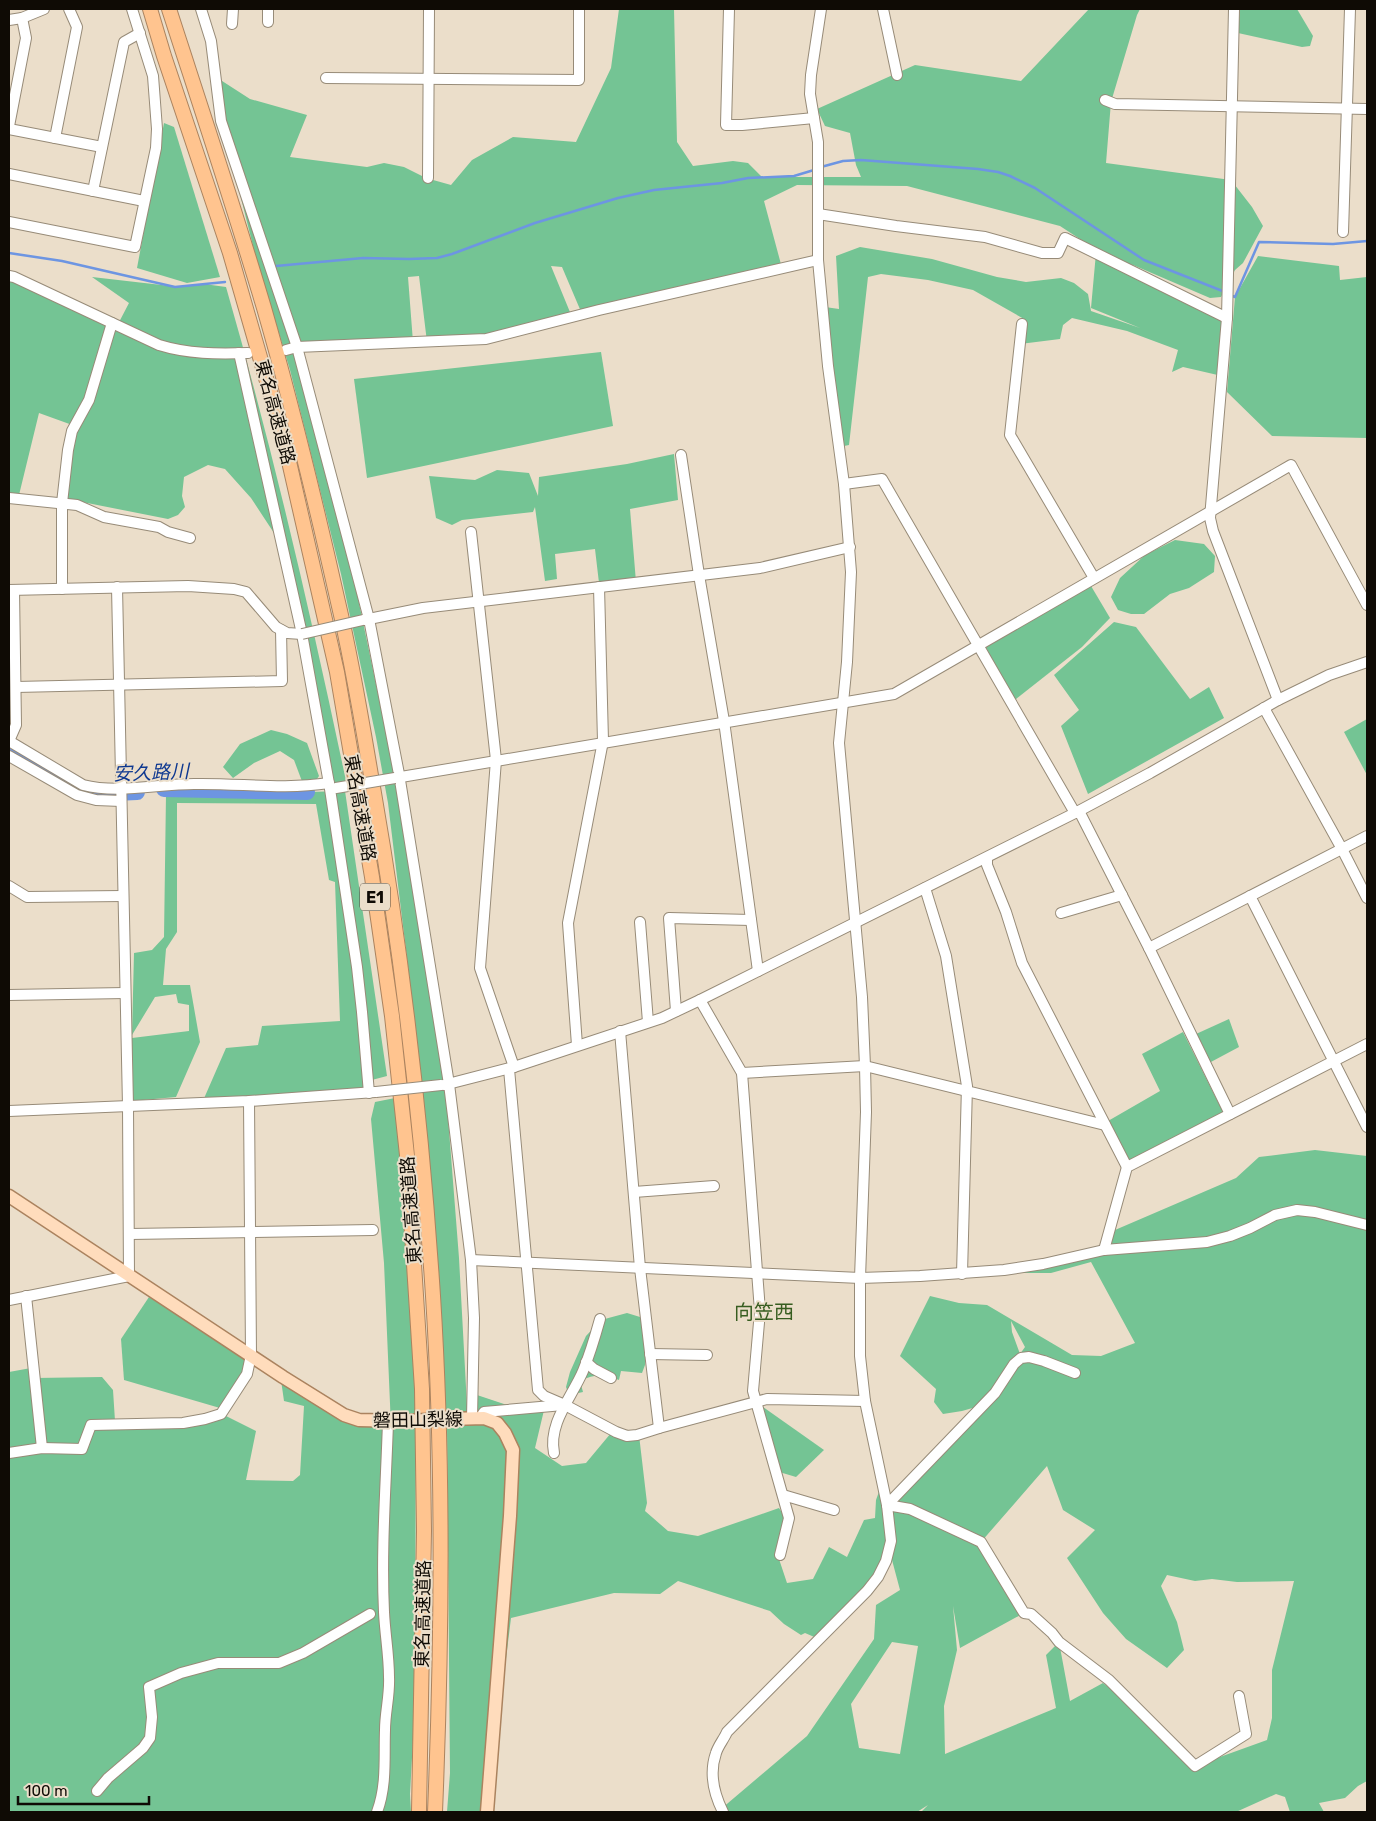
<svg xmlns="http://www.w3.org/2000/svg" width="1376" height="1821" viewBox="0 0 1376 1821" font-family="Rubik,'Noto Sans JP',sans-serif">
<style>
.green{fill:#74c494;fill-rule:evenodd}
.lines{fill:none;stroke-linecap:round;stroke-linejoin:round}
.stream{stroke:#6d95e2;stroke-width:2.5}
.river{stroke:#6d95e2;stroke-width:16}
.minor-casing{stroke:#978b78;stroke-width:12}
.major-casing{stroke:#ab835f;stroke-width:15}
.highway-casing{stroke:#ab835f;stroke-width:16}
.minor{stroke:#fff;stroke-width:10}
.major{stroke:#ffdcbc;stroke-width:12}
.highway{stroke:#ffc48f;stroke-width:14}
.minor-bridge-casing{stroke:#978b78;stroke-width:12;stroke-linecap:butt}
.major-bridge-casing{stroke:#ab835f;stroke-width:15;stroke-linecap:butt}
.minor-bridge{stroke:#fff;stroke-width:10}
.major-bridge{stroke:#ffdcbc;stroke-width:12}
.labels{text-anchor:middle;stroke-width:4;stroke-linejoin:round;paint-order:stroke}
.shield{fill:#ebdeca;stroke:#514a40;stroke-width:1}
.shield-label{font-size:16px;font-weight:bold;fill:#0f0b05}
.street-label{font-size:18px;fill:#0f0b05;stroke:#ebdeca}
.water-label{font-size:19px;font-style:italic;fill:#0e3890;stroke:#ebdeca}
.quarter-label{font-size:20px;fill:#375d20;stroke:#ebdeca}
</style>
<rect width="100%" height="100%" fill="#ebdeca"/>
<g class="green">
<path d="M619,9H674L677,142L693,166L733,161L748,163L762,177H861L856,165L850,133L825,126L817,109L915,65L1021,81L1089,9H1140L1137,15L1111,102L1106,163L1231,180L1252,207L1263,226L1243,263L1235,270L1221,297L1210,298L1133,265L1116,262L1227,318L1222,376L1183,367L1172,372L1178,350L1127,331L1072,318L1063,325L1060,339L1020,344L1024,319L973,290L928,280L881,274L868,277L849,445L844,446L825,307L839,309L836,256L860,247L932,259L997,277L1026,282L1061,278L1074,283L1088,294L1091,311L1140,328L1091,308L1096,253L1109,258L1060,226L907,186L797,185L764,201L782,268L582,314L562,267L551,266L572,317L486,339L427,342L419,276L408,277L413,342L297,347L339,507L393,766L446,1092L459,1258L468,1424L477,1395L516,1408L545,1406L535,1448L562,1466L586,1463L611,1433L639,1435L647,1503L645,1511L668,1531L698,1536L779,1508L788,1522L779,1559L787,1583L813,1579L829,1547L847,1557L864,1520L875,1518L876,1500L881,1486L887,1504L983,1405L962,1411L943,1414L934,1402L936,1389L900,1356L930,1296L959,1303L987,1305L1072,1355L1101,1356L1135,1343L1091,1262L1051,1273H1023L1031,1266L1101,1251L1115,1230L1236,1178L1259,1157L1315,1150L1367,1156V1781L1358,1786L1345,1798L1319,1803L1324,1812H1290L1285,1797L1276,1794L1236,1812H921L928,1805L917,1812H724L721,1809L807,1736L874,1639L876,1605L900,1590L892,1560L890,1535L880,1573L819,1639L805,1633L801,1635L784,1624L770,1611L678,1581L660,1594L614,1593L511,1618L487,1812H447L450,1773L447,1427L420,1065L388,803L376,737L341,574L290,370L254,250L239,190L286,318L221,118L219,79L250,99L307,115L290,157L367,167L384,163L404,167L426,178L451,185L472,160L513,137L576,142L611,68ZM1011,1321L1025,1347L1020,1354L1012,1332ZM1047,1466L1063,1510L1095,1530L1067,1558L1103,1613L1126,1639L1167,1668L1184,1650L1177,1622L1161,1586L1167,1575L1195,1581L1212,1579L1237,1582L1294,1581L1272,1670V1718L1267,1740L1195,1766L1142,1714L1103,1683L1070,1701L1059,1642L1046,1655L1056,1708L945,1754L944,1706L957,1650L953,1606L960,1648L1024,1613L981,1542ZM892,1642L918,1646L900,1754L859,1748L851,1704Z"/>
<path d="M1240,9H1297L1313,36L1310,46L1302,47L1238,33Z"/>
<path d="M164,123L174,127L220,277L187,283L137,268Z"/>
<path d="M1258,256L1339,266L1340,280L1367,277V438L1272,436L1227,392L1235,297Z"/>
<path d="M92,277L179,287L204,284L226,287C273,450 311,615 346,781L333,784L274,533L251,498L225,469L208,465L184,477L182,496L185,507L178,515L168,519L62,498L75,426L39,413L19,495L9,494V280L33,286L117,326L129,303Z"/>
<path d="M601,352L613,426L367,478L354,379Z"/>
<path d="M674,454L678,500L630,509L636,582L599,583L595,549L555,554L557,579L545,581L535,507L533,512L462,520L452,525L436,518L429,476L475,480L497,470L529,473L538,496L539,477L627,464Z"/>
<path d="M1175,540L1204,544L1215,556L1214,572L1189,588L1170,594L1144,614H1131L1118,610L1111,597L1120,578L1145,555Z"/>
<path d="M1091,586L1110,618L1082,647L1011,703L986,647Z"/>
<path d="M1114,622L1136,627L1190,699L1209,687L1224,718L1088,794L1061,726L1079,710L1054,675Z"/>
<path d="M1367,719V775L1344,732Z"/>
<path d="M271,730L287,734L307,743L319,776L308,792L345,791L387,1076L368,1081L364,1093L202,1103L226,1048L258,1045L262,1026L340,1021L335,882L329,880L316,804L177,803V932L166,949L163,985H190L200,1042L176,1097L132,1101V1038L189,1031V1005L178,1003L176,994L155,997L132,1035L134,953L152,950L164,937L166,794L306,792L294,760L280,751L254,763L233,778L223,767L240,744Z"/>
<path d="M1229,1019L1239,1047L1209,1063L1196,1034Z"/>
<path d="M1183,1032L1223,1112L1127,1162L1108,1121L1160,1091L1142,1054Z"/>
<path d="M395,1098L409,1236L416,1375L415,1704L410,1794L411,1812H9V1372L31,1368L35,1378L102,1377L113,1390L115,1421L91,1425L167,1424L224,1415L256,1431L246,1480L293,1481L300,1475L304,1406L284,1401L281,1380L344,1415L391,1427L384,1263L371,1119L375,1102Z"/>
<path d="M149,1297L247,1359L246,1376L220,1408L124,1380L121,1339Z"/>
<path d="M627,1313L640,1317L648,1331L645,1365L642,1373L621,1371L619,1380C604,1374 595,1374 580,1381L583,1392L569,1395L566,1387L570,1372L586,1336L601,1320Z"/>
<path d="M756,1402L824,1450L796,1477L776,1471Z"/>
</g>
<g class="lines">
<g class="stream">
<path d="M821,167L843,161L861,160L978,169L998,172L1010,176L1035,188L1144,260L1225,292"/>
<path d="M9,253L62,261L175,287L225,282"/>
<path d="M276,266L363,258L409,259L437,258L452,254L535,223L618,198L654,190L722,183L748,178L794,176L814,170"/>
<path d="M1230,295L1235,297L1259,242L1333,244L1367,241"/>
</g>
<g class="river">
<path d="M9,748L79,789L94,794L137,792"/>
<path d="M164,789L307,792"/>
</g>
<defs>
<g id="minor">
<path d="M201,9L211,41L221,121L297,347L369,619L399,774L449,1084L471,1260L474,1318L472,1418"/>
<path d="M729,9L726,125H742L814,118"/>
<path d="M883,9L897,75"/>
<path d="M1234,9L1227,318L1210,518L1213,531L1278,700"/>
<path d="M9,20L22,18L44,9"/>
<path d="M268,22V9"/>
<path d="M232,24L233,9"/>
<path d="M326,78L579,80V9"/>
<path d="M1105,100L1115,104L1367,109"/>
<path d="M9,126L26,38L22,18"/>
<path d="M9,129L102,147"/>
<path d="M55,138L77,27L69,9"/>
<path d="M9,174L144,201"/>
<path d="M428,178L429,9"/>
<path d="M93,191L124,42L140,33"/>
<path d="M818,214L896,226L985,237L1042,253H1058L1065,238L1227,318"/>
<path d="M9,222L135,247L156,148L157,129L153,76L132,9"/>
<path d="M1343,232L1350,9"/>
<path d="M9,276L14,277L159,345C188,354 217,354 248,353"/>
<path d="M1022,324L1010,435L1094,578"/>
<path d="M286,350L297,347L486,339L599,310L818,260"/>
<path d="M239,353L302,634L330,789L357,967L362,1012L369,1093"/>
<path d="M681,455L699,575L724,721L758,971"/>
<path d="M844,484L882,479L1075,813"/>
<path d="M9,498L77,505L104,517L159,527L168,532L190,538"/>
<path d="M471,532L496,760L480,968L514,1067"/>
<path d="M62,589V503L68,450L72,431L89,400L112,323"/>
<path d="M9,590L188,586L234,589L246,592L276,627L287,633L302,634"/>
<path d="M364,620L423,608L760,568L850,547"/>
<path d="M16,687L282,681L281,630"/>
<path d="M1264,708L1342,849L1367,898"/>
<path d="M9,741L83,785C118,794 158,784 194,784C241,783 281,790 329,783"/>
<path d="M9,741L16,725L14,590"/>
<path d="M9,756L77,795L96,800L121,801"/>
<path d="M395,778L894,694L1291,465L1367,605"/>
<path d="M1079,811L1149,948L1230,1114"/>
<path d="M987,858V865L1006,912L1022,963L1127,1167"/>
<path d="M9,886L27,897L123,896"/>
<path d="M925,888L946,956L967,1086L962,1274"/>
<path d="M1250,896L1367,1127"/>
<path d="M1061,913L1122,895"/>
<path d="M640,922L648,1022"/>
<path d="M1149,948L1367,836"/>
<path d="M9,995L125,993"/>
<path d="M700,1000L742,1073L760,1311L753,1391L789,1518L780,1555"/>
<path d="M676,1011L669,918L751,920"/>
<path d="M620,1031L640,1268L659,1428"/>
<path d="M577,1045L568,923L603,741L599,587"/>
<path d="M509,1069L538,1390L544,1396L565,1405L616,1432L627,1436L637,1435L659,1428L767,1399L865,1401"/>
<path d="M742,1073L865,1066L1105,1125"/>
<path d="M444,1085L514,1067L662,1018L700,1000L1075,813L1150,773L1278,700L1329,675L1367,662"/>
<path d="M9,1111L249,1101L375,1092"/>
<path d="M634,1192L714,1186"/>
<path d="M130,1234L373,1230"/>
<path d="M1104,1250L1127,1167L1367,1044"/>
<path d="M471,1260L860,1278L920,1276L1004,1270L1043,1264L1104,1250L1207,1242L1230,1236L1250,1228L1275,1215L1297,1210L1315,1212L1367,1225"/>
<path d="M26,1296L42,1448"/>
<path d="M9,1300L129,1276L128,1106L117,587"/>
<path d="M650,1354L707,1355"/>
<path d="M586,1362L594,1369L611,1378"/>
<path d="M480,1418L484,1412L563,1405"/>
<path d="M9,1453L42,1448L82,1449L91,1425L183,1423L205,1419L221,1414L247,1374L251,1355L249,1101"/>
<path d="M554,1453C548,1423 572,1397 583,1371C590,1354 595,1337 600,1319"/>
<path d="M783,1495L834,1510"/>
<path d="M887,1505L910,1509L981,1542L1024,1613L1031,1614L1052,1633L1059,1642L1109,1680L1195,1766L1246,1734L1239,1696"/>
<path d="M887,1505L995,1393L1014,1364L1021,1358L1029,1357L1044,1361L1075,1373"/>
<path d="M97,1791L108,1778L143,1748L150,1738L152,1717L149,1687L181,1673L218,1663H279L303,1653L370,1614"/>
<path d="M377,1812C387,1785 384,1758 385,1730C385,1712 390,1695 389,1677C389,1655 385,1634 384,1612C381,1549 386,1485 388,1422"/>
<path d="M723,1812C714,1794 709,1773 716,1753C718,1746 724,1739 727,1732L867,1591L878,1577L886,1561L891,1541L887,1505L865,1401L860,1356V1278L866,1112L865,1066L862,997L839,743L847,662L851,572L844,484L828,366L818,260V142L810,94L811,75L821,9"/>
</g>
<g id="major">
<path d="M9,1196L283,1377L344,1415L359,1420L404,1421"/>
<path d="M450,1419L484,1418L497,1423L505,1433L513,1450L510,1516L487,1812"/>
</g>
<g id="highway">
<path d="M150,9L164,56L230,253L285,444L337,672L372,877L392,1016L407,1155L422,1389L424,1531L419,1812"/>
<path d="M169,9C201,108 234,207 264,308C292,405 316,504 338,602C353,665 363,729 374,793C403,960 422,1127 433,1296C444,1468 442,1641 435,1812"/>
</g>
</defs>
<use href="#minor" class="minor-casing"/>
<use href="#major" class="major-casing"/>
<use href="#highway" class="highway-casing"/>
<use href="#minor" class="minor"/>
<use href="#major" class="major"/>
<use href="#highway" class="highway"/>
<defs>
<g id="minor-bridge">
<path d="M302,634L363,620"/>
<path d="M336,788L395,778"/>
<path d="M376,1092L441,1085"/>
</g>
<path id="major-bridge" d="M404,1421L450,1419"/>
</defs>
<use href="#minor-bridge" class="minor-bridge-casing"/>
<use href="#major-bridge" class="major-bridge-casing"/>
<use href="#minor-bridge" class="minor-bridge"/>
<use href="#major-bridge" class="major-bridge"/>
</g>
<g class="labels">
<rect class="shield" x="360" y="883.5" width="30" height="27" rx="4"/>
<g class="shield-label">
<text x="375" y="903">E1</text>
</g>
<g class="street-label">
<text transform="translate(275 412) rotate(75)" y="6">東名高速道路</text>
<text transform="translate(360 808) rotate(80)" y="6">東名高速道路</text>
<text transform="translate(411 1210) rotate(-94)" y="6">東名高速道路</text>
<text transform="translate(418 1420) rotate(-1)" y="6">磐田山梨線</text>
<text transform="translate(423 1614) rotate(-89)" y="6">東名高速道路</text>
</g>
<g class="water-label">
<text transform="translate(151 772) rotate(-2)" y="7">安久路川</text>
</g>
<g class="quarter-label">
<text x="764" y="1319">向笠西</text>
</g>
</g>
<rect width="1376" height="1821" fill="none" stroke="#0f0b05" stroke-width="20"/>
<path d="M18 1796v8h131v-8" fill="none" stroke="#0f0b05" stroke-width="2.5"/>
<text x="25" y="1796" font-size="15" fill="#0f0b05" stroke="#ebdeca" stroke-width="4" paint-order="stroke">100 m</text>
</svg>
